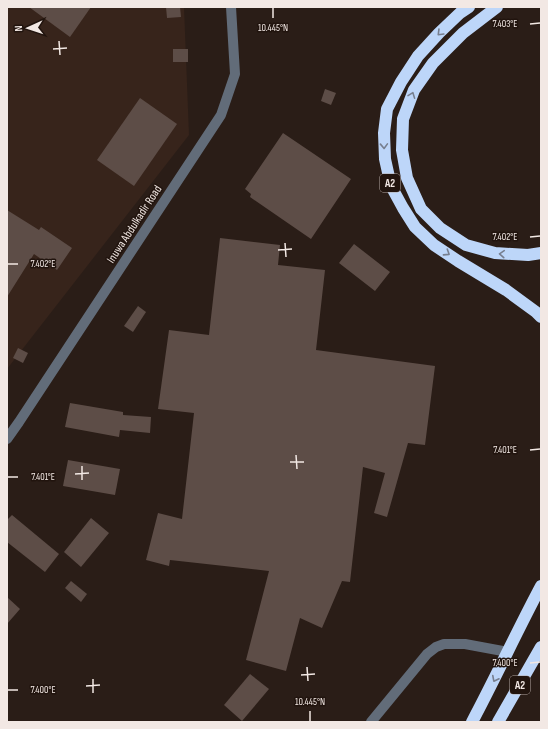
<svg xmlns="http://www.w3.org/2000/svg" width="548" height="729" viewBox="0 0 548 729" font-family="'Sofia Sans Condensed',sans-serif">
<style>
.built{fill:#37241b}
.building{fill:#5d4d47}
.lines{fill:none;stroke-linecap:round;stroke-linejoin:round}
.minor{stroke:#626c79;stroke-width:10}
.highway{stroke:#bdd6f9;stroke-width:12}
.oneway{stroke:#777f8f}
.ticks{fill:none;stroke:#f2e8e4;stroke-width:1.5}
.labels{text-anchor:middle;stroke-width:3;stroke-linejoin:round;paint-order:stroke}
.shield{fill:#21140e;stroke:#b3a8a4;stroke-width:1}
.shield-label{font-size:11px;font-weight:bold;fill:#f2e8e4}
.street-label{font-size:12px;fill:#f2e8e4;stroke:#21140e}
.ticks-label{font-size:10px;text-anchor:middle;fill:#f2e8e4;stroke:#21140e;stroke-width:3;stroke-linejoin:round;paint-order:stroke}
</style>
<rect width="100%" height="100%" fill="#2a1d17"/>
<path class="built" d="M7,7H184L189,135L7,369Z"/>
<g class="building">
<path d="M29,7H91L70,37Z"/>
<path d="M166,7H180L181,17L167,18Z"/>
<rect x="173" y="49" width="15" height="13"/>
<path d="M325,89L336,93L331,105L321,101Z"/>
<path d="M140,98L177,124L134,186L97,160Z"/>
<path d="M283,133L351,179L311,239L250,197L251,194L245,189Z"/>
<path d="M7,210L39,230L41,227L72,248L57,270L34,254L7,297Z"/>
<path d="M220,238L280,245L278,265L325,270L316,350L435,366L425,445L408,443L387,517L374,513L385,473L363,467L350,582L342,581L322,628L300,618L286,671L246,660L269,571L170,560L169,566L146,560L158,513L182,519L194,413L158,409L169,330L209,335Z"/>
<path d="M354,244L390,272L375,291L339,263Z"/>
<path d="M138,306L146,312L133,332L124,326Z"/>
<path d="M18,348L28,353L23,363L13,358Z"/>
<path d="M70,403L123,412V415L151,417L150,433L120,430L119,437L65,427Z"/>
<path d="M68,460L120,469L115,495L63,486Z"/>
<path d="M12,515L59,554L45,572L7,542V520Z"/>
<path d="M91,518L109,533L81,567L64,552Z"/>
<path d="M71,581L87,594L81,602L65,588Z"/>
<path d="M7,597L20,609L7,624Z"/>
<path d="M250,674L269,689L242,721L224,705Z"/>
</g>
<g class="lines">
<g class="minor">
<path d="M7,439L19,422L221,115L235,74L231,7"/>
<path d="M371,722L427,654L436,647L444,644H465L508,652"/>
</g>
<g class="highway">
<path d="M469,7L460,13L439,33L418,56L401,82L387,109L384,133L385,159L391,186L403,208L415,227L434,245L458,261L506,290L536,312L541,317"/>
<path d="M497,7L463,33L433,63L414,90L403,119L402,150L407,178L421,209L440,228L466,245L495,253L528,255L541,253"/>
<path d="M472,722C496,677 517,631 541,586"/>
<path d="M498,722L541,647"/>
</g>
</g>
<defs><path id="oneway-chevron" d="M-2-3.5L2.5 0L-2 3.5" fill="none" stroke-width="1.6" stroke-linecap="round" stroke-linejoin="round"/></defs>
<g class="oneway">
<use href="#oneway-chevron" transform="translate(440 33) rotate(135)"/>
<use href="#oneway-chevron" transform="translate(412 95) rotate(-69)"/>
<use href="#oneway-chevron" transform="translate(384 146) rotate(88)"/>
<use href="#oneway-chevron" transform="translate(447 253) rotate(33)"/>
<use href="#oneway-chevron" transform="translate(502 254) rotate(-176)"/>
<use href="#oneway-chevron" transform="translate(495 679) rotate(117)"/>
</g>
<path class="ticks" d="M273,8V18M530,24L540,23M59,41L60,55M53,49L67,48M530,237L540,236M285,243L286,257M278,250L292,249M8,264H18M530,450L540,449M296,455L297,469M290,462H304M82,466V480M75,474L89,473M8,477H18M530,663L540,662M307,667L308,681M301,675L315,674M93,679V693M86,686L100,685M8,690H18M310,711V721"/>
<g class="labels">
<g class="shield">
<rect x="380" y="174" width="20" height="18" rx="3"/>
<rect x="510" y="676" width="20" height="18" rx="3"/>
</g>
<g class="shield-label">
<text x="390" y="187">A2</text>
<text x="520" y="689">A2</text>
</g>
<g class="street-label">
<text transform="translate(134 224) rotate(-57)" y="4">Inuwa Abdulkadir Road</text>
</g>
</g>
<g class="ticks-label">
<text x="505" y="27">7.403°E</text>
<text x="273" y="31">10.445°N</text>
<text x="505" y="240">7.402°E</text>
<text x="43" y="267">7.402°E</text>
<text x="505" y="453">7.401°E</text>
<text x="43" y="480">7.401°E</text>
<text x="505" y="666">7.400°E</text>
<text x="43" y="693">7.400°E</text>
<text x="310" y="705">10.445°N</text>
</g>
<rect width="548" height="729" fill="none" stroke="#f2e8e4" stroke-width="16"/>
<g transform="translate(28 28) rotate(267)" stroke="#21140e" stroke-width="3" paint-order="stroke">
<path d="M0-3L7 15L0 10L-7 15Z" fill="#f2e8e4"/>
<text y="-6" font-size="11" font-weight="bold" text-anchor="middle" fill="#f2e8e4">N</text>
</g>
</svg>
